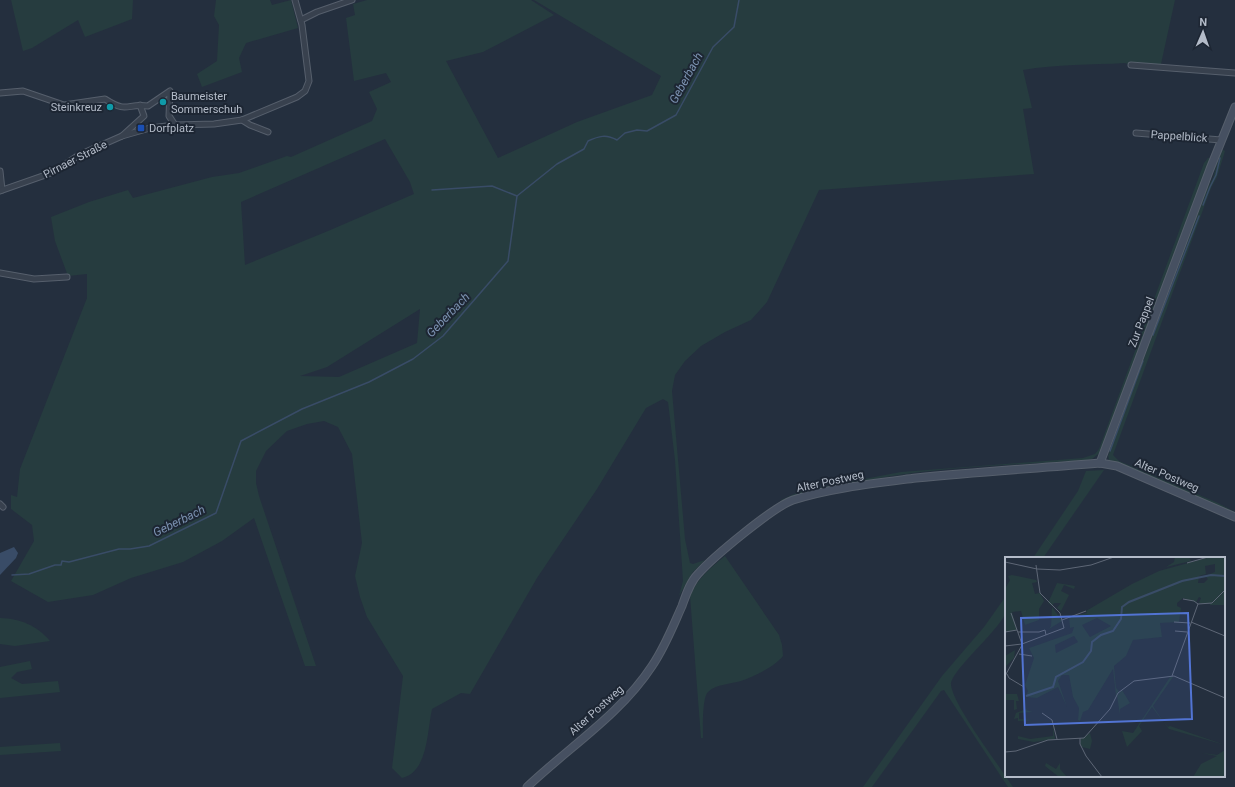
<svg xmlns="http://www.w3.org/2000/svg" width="1235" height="787" viewBox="0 0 1235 787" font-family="Roboto,sans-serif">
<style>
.green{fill:#263c3f;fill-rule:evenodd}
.water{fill:#394c67}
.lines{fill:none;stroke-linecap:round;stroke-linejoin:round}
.stream{stroke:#394c67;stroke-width:1.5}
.street-casing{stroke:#565f6c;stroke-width:7}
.secondary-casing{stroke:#565f6c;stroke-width:9}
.street{stroke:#38414e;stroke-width:5}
.secondary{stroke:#465061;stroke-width:7}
.culture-dot{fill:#0f9aa8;stroke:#1d2633;stroke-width:1.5}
.transit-dot{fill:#1a4fb4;stroke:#1d2633;stroke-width:1.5}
.labels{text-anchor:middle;stroke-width:4;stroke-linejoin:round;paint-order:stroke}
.poi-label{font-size:11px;fill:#b4bcc9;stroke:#1d2633;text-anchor:start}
.street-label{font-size:11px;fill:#b4bcc9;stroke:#1d2633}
.water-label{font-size:12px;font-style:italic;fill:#7c92b1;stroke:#1d2633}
.inset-river{fill:none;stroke:#394c67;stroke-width:2}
.inset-road{fill:none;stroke:#5e6776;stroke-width:1}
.view{fill:#5274d3;fill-opacity:0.15;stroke:#5274d3;stroke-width:2}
.inset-edge{fill:none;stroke:#b4bcc9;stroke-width:2}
</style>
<rect width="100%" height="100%" fill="#242f3e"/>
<g class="green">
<path d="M11,0H133L132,19L85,37L78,20L32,48L23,51Z"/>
<path d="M216,0H270L272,5L291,0L298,28L246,43L239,58L242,72L202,87L197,74L217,61L219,25L214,16Z"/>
<path d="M367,0H531L554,15L483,52L446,61L498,158L577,122L652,95L661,76L534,0H1175L1161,64L1131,65L1125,63C1091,65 1057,64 1023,70L1032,108L1023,109L1034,174L819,190L767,302L751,320L725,332L701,346L685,361L675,375L672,391L685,539L690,563L693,564L705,560L693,572L679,596L683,581L675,460L668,402L663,399L646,408L597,489L537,578L470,694L461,693L432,709C427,732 428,772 402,778L392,768L403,676L367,617L360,597L355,576L362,543L352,454L338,427L324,421L307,424L287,431L266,451L256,471V483L259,496L316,666H305L254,518L222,541L183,562L131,578L93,595L48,602L11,581L34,541L32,525L11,509V495L17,497L20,469L87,298V274L68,276L55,241L51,217L89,202L128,190L133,198L212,177L239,173L287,156L291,157L372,121L377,109L369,92L391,82L386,73L354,81L346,18L355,15L353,4ZM385,139L410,182L414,194L328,231L245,265L241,202ZM420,309L417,343L339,377L300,376L327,367Z"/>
<path d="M1221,149L1225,151L1217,177L1211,188L1113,455L1119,461L1218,503L1235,512V515L1113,463L1109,460L1108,456L1205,192L1213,178Z"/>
<path d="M1208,158H1213L1102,451L1092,459L1087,460C1020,465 952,466 886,477C851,483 817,494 783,503L781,500L801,491L901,472L1083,458L1095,454L1099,449L1204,163Z"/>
<path d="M1104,470L1043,558H1033L1078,491L1086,471Z"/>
<path d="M725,556L779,635L782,645L783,656C774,667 755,676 741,681C731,684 716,684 708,692C702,698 703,728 703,738H701L690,596C698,578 710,568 725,556Z"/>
<path d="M1006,596C1006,601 1007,607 1006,612C1000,630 950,671 951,685C953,705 1000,767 1013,787H1008L944,690L941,691L872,787H863L942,676L984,627Z"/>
<path d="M0,618C21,619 36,625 50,641L15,646L0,644Z"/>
<path d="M30,661L32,669L17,672L11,678L22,684L58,681L60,692L0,698V667Z"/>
<path d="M60,743L61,751L0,755V747Z"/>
</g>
<path class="water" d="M14,547L18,553L16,558L0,575V553Z"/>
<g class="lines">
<g class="stream">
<path d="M432,190L492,186L517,196"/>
<path d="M1203,205L1210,187L1216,175L1220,158"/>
<path d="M1153,335L1199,216"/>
<path d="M1110,451L1143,361"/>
<path d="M12,575L29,574L55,565H61L62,561L69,562L119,549H130L149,546L216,513L241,441L302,409L369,382L413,359L443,336L508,261L517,196L557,164L584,149L588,141C599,136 606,134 617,140L625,133L637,130L647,131L676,115L713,47L734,27L739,0"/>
</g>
<defs>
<g id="street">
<path d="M301,20L317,12L352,0"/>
<path d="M1131,65L1235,73"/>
<path d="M0,93L23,91L64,105L105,99C128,114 126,103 148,106L170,91L169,116L175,125"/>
<path d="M242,120L250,125L268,132"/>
<path d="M1136,133L1221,140"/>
<path d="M122,136L144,116L140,105"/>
<path d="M0,171L2,190"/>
<path d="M0,191L54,172L79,155L122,136L150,128L175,125L214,124L242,120L297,97L305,91L309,81L302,25L295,0"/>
<path d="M0,273L34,279L67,277"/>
<path d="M0,504L3,507"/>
</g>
<g id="secondary">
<path d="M1100,463L1210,169L1235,107"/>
<path d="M527,787C569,747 620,715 652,666C665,647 673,626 682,606C686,595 690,582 698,574C713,557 773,507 793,500C830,488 877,483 916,478C977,472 1039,468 1100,463L1117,466L1235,517"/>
</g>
</defs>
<use href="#street" class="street-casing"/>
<use href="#secondary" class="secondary-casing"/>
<use href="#street" class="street"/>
<use href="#secondary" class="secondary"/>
</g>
<g class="culture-dot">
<circle cx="163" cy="102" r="4"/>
<circle cx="110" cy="107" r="4"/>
</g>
<rect class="transit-dot" x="137" y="124" width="8" height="8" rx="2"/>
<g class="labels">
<g class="poi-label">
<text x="171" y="100">Baumeister<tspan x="171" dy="13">Sommerschuh</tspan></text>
<text x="102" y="111" text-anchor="end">Steinkreuz</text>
<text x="149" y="132">Dorfplatz</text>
</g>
<g class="street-label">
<text transform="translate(1179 136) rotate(4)" y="4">Pappelblick</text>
<text transform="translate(75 159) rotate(-27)" y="4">Pirnaer Straße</text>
<text transform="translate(1141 322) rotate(-69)" y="4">Zur Pappel</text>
<text transform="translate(1167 475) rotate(23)" y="4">Alter Postweg</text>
<text transform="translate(830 481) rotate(-12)" y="4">Alter Postweg</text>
<text transform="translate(596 710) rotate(-42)" y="4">Alter Postweg</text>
</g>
<g class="water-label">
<text transform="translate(686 78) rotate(-61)" y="4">Geberbach</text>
<text transform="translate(448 315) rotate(-46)" y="4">Geberbach</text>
<text transform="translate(179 521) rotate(-26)" y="4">Geberbach</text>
</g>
</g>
<g transform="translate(1005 557)">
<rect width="220" height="220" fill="#242f3e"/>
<path d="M170,0H184L186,4L161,10L169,5ZM205,0H220V33L206,46H194L196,41L194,40L191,45L178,41L172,46V49L176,51L174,65L155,66L157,80L128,83L121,99L109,109L111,131L114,134L111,139L108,112L83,153L78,155L75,164L73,163L74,151L68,140L64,118H57L53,124L62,150L53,130L32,141L21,140L23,134L20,128L29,101L24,91L67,76L69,70L65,71L64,60L82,56L81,54L127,27L154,14ZM210,7V15L200,19L203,22L199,26H193L194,19L201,17L200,9ZM92,61L106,69L85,80L77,68ZM69,79L73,85L51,96L50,88ZM7,18L31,23L32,25L27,26L30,37L35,36L39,44L34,52V63L20,68L16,54L7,55L12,73L0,75V32L5,23L3,19ZM52,26L70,29L69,32L59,28L56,34L64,38L56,54L52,51L56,46H49L47,49L43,46ZM220,34V48H205V47ZM47,50L57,64L44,72L46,69ZM10,93L9,101L0,110V99ZM165,120H168L148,149L159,166L163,170L165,169L220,188L164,172L159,166L147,150L134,169L137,174L122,190L117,174L128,176ZM117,133L125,146L115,152V158L112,139ZM1,137H12L14,144H11L12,152L9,153V143H0ZM24,151L21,153L28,155L14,156V162L28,163L13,164V161L9,162L11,156ZM48,169L50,182L29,185L13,182V179L25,182L48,179ZM85,176L87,184L85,192L77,190L75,186L76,182ZM220,193V220H188L196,207L212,199L197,196L212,198ZM41,206L51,212L55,206V212L62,220H54L40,209Z" fill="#263c3f" fill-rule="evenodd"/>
<path class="inset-river" d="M21,139L48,130L51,120L78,105L86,94L87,85L96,78L108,74L116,62L117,50L124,45L177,24L206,18L220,19"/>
<path class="inset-road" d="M0,5L32,12L55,13L86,8L109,0M182,6L203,0M178,42L189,44L193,47M193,47L207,46L220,33M6,56L17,87M57,63L81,54M169,65L185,66M186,65L220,79M170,74L182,75M0,75L12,73M13,75H34L40,73L41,78M0,89L17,87L59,71L55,56L35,36L31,8M14,97L27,99M2,117L4,121L19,130M0,119L17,88M167,119L193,47M37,156L47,163L52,182M75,181V187L81,199L97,220M0,195L11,194L43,183L79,181L105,152L113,136L129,124L169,119L220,141"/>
<path class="view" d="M183,56L187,162L20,168L16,61Z"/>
<rect width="220" height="220" class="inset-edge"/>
</g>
<g transform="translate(1203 32) rotate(2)" stroke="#1d2633" stroke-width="3" paint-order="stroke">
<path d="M0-3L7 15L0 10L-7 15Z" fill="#b4bcc9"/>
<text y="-6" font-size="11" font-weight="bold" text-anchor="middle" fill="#b4bcc9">N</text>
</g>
</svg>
